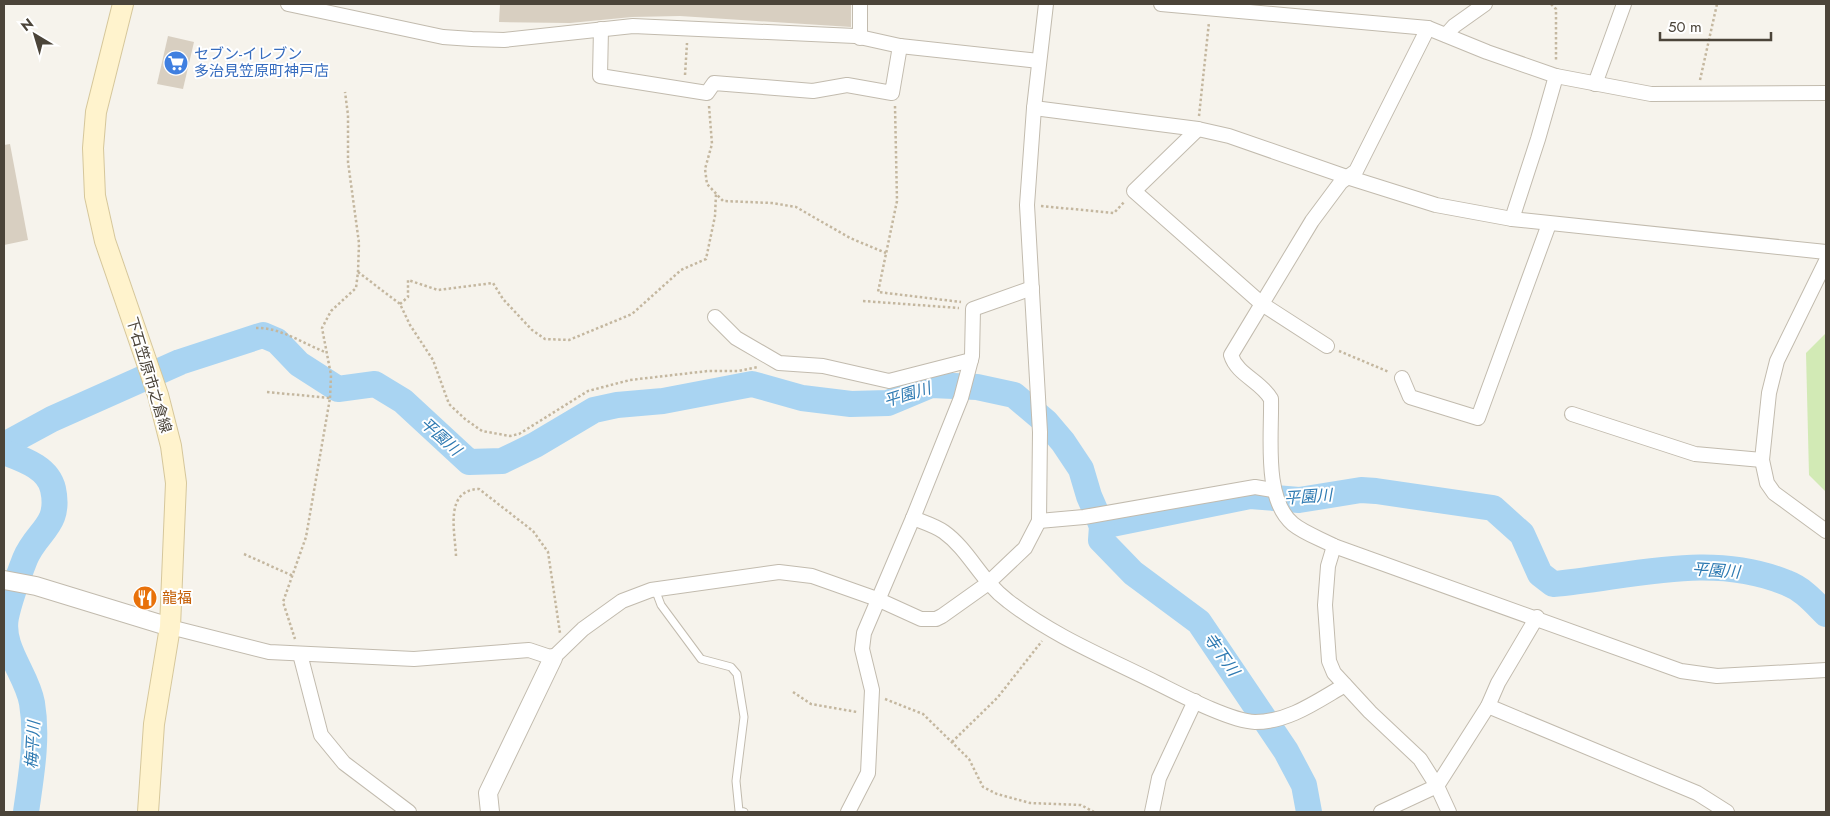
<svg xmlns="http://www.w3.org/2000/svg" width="1830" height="816" viewBox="0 0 1830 816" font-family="Jost,'Noto Sans JP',sans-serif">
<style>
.green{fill:#d2eab5}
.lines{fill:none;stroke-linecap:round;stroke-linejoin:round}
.river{stroke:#a9d4f2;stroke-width:26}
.building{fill:#d8cfc1}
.service-casing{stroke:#c2bbae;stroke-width:9}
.minor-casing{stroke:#c2bbae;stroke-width:16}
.tertiary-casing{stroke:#c2bbae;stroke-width:20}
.secondary-casing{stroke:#d6c79b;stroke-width:22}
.path{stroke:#c4b79f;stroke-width:2.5;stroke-dasharray:2.5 2.5;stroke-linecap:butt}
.service{stroke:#fff;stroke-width:7}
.minor{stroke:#fff;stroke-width:14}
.tertiary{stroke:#fff;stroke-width:18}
.secondary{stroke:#fff3cd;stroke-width:20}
.labels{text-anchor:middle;stroke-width:4;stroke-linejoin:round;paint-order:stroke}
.shop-label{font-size:15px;fill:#366cbe;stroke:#fff;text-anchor:start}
.street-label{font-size:15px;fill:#4b4439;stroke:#fff}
.food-label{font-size:15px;fill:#c56008;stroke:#fff;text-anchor:start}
.water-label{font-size:16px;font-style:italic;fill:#2e7ab2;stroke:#fff}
</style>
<rect width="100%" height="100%" fill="#f6f3ec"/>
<path class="green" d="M1826,333V492L1809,475L1806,353Z"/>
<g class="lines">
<g class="river">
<path d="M4,445L52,419L180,362L263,335L277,341L299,364L338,389L375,384L403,401L469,462L502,461L535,445L594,410L617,405L663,401L752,384L802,398L851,404L888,403L931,385L977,387L1014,395L1046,422L1063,442L1081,469L1089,496L1102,526"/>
<path d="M4,452C22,459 48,467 53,489C61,526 37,530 25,559C18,577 10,598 6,617C0,648 27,674 32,703C38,739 31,776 26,812"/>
<path d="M1102,526L1250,496L1299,500L1361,490L1376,491L1493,508L1522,534L1540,574L1553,584C1631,577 1711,551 1787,583C1803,589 1814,602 1826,614"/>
<path d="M1102,526L1101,540L1133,573L1199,622L1286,751L1304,785L1309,812"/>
</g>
</g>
<g class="building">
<path d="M500,4H851V27L680,16L632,17L570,23L499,22Z"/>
<path d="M168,36L194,42L183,89L157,84Z"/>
<path d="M10,144L28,240L4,245V145Z"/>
</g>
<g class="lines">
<defs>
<path id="service" d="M655,589L661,605L701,659L731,667L737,674L744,717L736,781L739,811L744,812"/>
<g id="minor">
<path d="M288,4L443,37L472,39L504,40L633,26L855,36L900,46L1039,61"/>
<path d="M1161,4L1428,28L1487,52L1556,76L1651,94L1826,93"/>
<path d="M1428,28L1356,171L1341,182L1312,221L1231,355C1237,375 1261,381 1271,399C1272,435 1263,499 1293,524C1304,533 1321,539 1334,546L1681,671L1717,676L1826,670"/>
<path d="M601,29L600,76L707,93L714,83L813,91L847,85L892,93L900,46"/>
<path d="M1446,35L1454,26L1485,4"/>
<path d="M860,38V4"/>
<path d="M1595,84L1624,4"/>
<path d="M1034,108L1198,129L1229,136L1347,177L1436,205L1512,219L1826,252"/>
<path d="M1198,129L1134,191L1262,304L1327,346"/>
<path d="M1512,219L1538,139L1556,76"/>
<path d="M1826,261L1777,361L1769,393L1762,460L1767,483L1774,493L1826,531"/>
<path d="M715,317L736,338L779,363L823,366L889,381L971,360"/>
<path d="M1402,378L1410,397L1478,418L1549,224"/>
<path d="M1572,414L1695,454L1762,460"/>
<path d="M913,518C923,522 936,526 944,532C969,550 981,581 1008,601C1053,636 1107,658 1157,683C1181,695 1230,721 1255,722C1289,722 1317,701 1345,685"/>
<path d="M1039,521L1084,517L1255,487L1273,490"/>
<path d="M1334,546L1328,566L1325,605L1329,661L1334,673L1370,712L1420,759L1437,786L1449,812"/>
<path d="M170,627L269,652L414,659L529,650L553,658L583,629L622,601L651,590L779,572L812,576L877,599L921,619H936L942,616L987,584L1025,548L1039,521L1040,432L1027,205L1034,108L1046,4"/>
<path d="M300,654L321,735L344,763L409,812"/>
<path d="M1488,706L1697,793L1727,812"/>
<path d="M848,812L868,773L872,690L862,649L864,633L913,518L961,398L972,356L973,309L1032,288"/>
<path d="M1152,812L1159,778L1195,701"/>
<path d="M1381,812L1437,786L1488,706L1498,683L1537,617"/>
</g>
<g id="tertiary">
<path d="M4,580L36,586L170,627"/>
<path d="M490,812L488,793L553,658"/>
</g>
<path id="secondary" d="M123,4L96,112L93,148L95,196L105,241L158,395L171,446L176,483L170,627L154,724L148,812"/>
</defs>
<use href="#service" class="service-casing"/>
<use href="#minor" class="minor-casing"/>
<use href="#tertiary" class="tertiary-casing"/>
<use href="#secondary" class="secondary-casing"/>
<g class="path">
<path d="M1551,4L1556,9V62"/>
<path d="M685,75L687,43"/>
<path d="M1700,80L1717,4"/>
<path d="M709,106L712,144L705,169L707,184L723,201L772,203L796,207L850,238L886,253"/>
<path d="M895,106L897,201L878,292L961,302"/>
<path d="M1199,116L1209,22"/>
<path d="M1041,206L1114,213L1125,201"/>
<path d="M358,272L400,304L410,325L433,360L449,404L465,419L482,431L510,436L519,434L588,391L630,380L708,371H738L758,367"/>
<path d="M863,301L959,308"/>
<path d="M400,304L408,297V280L438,290L493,283L503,299L532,330L545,339L569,340L632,314L681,270L706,259L715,216L716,194"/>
<path d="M256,328C280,327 304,344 325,352"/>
<path d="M1339,351L1389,372"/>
<path d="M267,392L330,398L306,537L283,602L295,639"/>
<path d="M330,398L331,375L322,328L331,311L356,288L358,272L359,243L348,162V115L345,92"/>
<path d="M244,554L293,576"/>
<path d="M456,556C455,531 444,490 479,489L533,531L548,552L560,633"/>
<path d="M793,692L811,704L857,712"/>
<path d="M885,699L923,714L969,759L983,787L997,794L1030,803L1081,805L1094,812"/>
<path d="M952,742L998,697L1042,641"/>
</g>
<use href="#service" class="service"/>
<use href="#minor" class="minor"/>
<use href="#tertiary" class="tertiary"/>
<use href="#secondary" class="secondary"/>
</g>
<defs>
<symbol id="supermarket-disc" viewBox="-11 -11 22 22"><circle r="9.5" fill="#3f7fe0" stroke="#fff"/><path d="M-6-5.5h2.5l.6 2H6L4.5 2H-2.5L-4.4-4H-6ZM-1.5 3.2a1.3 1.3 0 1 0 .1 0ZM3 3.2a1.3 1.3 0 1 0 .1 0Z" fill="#fff"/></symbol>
<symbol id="restaurant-disc" viewBox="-11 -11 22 22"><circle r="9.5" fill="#e8710a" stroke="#fff"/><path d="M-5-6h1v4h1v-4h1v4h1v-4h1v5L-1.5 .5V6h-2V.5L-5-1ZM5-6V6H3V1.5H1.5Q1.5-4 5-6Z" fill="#fff"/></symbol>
</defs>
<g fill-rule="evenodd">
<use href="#supermarket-disc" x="162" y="49" width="28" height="28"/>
<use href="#restaurant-disc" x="131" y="584" width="28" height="28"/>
</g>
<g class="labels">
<g class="shop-label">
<text x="194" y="59">セブン-イレブン<tspan x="194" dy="17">多治見笠原町神戸店</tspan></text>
</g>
<g class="street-label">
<text transform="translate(149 375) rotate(73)" y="5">下石笠原市之倉線</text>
</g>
<g class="food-label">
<text x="162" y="603">龍福</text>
</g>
<g class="water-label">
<text transform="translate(907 394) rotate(-17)" y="6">平園川</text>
<text transform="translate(441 436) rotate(42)" y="6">平園川</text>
<text transform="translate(1308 496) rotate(-4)" y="6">平園川</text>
<text transform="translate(1716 570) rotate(4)" y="6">平園川</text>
<text transform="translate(1222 654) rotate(55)" y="6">寺下川</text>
<text transform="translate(32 745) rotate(-87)" y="6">梅平川</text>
</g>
</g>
<rect width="1830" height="816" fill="none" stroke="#4b4439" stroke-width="10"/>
<g transform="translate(35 35) rotate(322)" stroke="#ffffff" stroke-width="4" paint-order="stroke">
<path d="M0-4L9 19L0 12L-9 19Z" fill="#4b4439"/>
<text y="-8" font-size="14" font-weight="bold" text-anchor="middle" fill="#4b4439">N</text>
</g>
<path d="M1660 32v8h111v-8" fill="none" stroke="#4b4439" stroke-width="2.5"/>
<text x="1668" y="32" font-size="15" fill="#4b4439" stroke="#ffffff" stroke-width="4" paint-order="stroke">50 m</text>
</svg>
